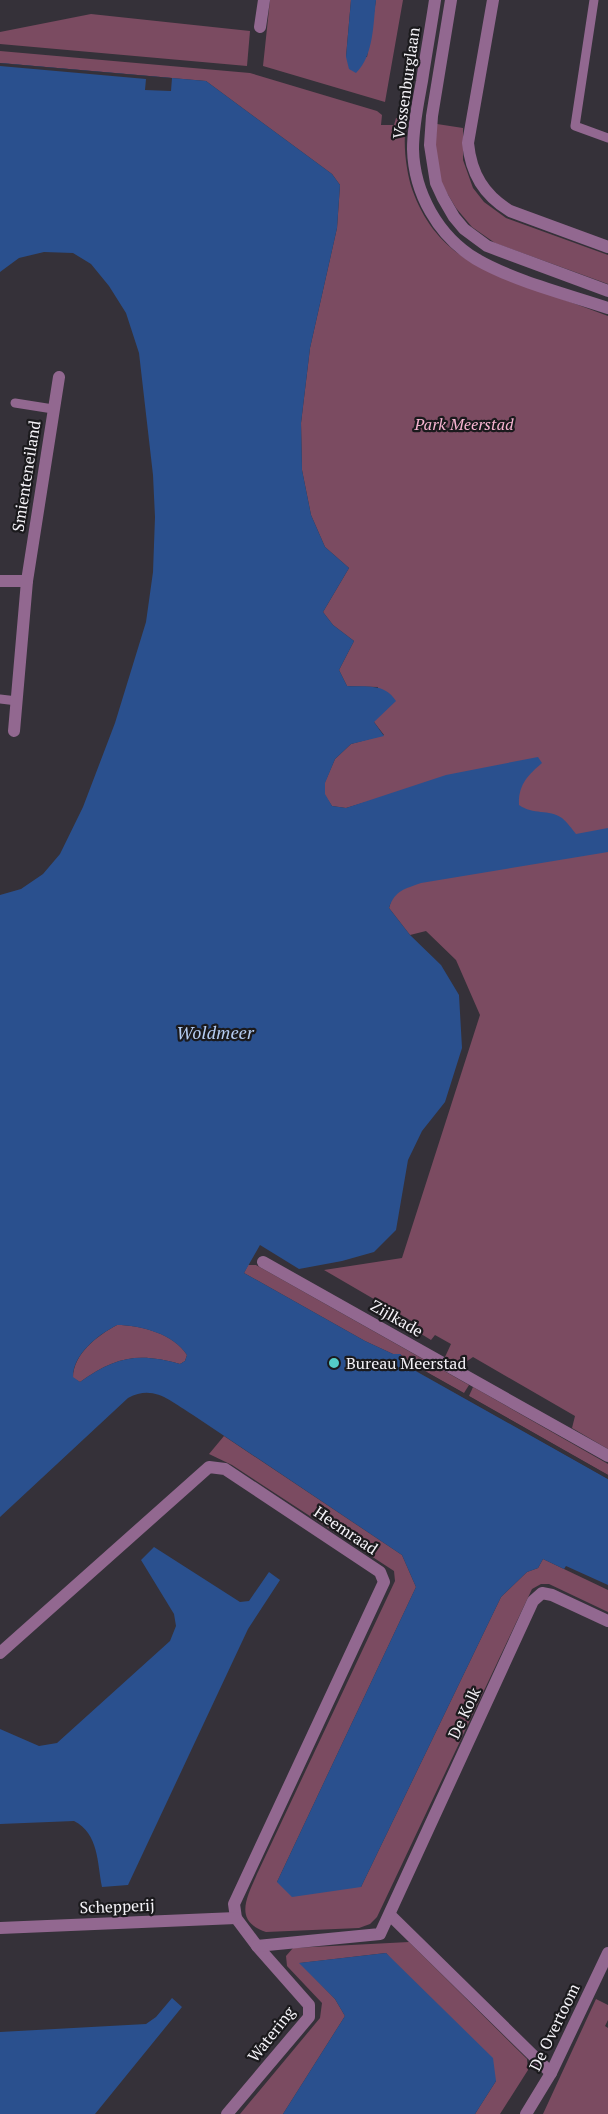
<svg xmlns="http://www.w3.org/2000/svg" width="608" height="2114" viewBox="0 0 608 2114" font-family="'PT Serif',serif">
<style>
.green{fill:#7b4b61}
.water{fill:#2a508e;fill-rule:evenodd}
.pier{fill:#353139}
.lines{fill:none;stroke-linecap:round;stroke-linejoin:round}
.service{stroke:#926890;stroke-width:9}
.minor{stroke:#926890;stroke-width:12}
.tertiary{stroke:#926890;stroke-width:12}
.poi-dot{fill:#54cdc8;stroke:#1b1a1d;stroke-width:2}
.labels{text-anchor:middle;stroke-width:4.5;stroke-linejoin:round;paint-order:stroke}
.street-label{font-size:16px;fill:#f4f2f7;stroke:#1b1a1d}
.park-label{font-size:16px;font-style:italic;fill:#f7b4d1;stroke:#1b1a1d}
.poi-label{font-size:16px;fill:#f4f2f7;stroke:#1b1a1d;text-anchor:start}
.water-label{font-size:18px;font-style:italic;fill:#b6cdf1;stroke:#1b1a1d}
</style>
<rect width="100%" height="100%" fill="#353139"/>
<g class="green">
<path d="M270,0H351L346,57H367L376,0H403L385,102L263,66Z"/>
<path d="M91,14L250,31L247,66L0,44V32Z"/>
<path d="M0,51L250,73L377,111L382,115L381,125H394L396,118L407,121C402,139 406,171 412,189C434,251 477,269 535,289C559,298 584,307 608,316V1449L572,1428L575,1416L473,1357L460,1366L445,1357L451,1344L435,1335L431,1340L413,1329L415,1323L324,1270L402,1258L480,1015L456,960L426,931L410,935L389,908L392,898L366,802L346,808L332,806L324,794L325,782L335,759L351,744L384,735L374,722L378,687L347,686L339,670L354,641L333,625L323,612L349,568L325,547L311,515L302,470L301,423L310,348L337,228L340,185L332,174L206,81L0,63Z"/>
<path d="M437,124L463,128V160L473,188L484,202L506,218L608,255V284L495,243L472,227L456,208L441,183L435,147Z"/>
<path d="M248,1265H256L469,1385L464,1393L407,1361L400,1354H393L365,1341L244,1273Z"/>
<path d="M117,1325C141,1325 174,1334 187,1355L185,1361L180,1364C138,1352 115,1357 80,1382L73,1378C73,1354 98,1335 117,1325Z"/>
<path d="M473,1387L608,1464V1475L469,1396Z"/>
<path d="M224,1436L402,1555L416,1587L277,1882L361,1887L501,1597L527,1572L538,1568L543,1559L608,1590V1612L549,1584H541L532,1589L377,1917L370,1924L359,1928L266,1932C233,1921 247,1898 257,1874L395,1581L394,1571L232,1465L209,1454Z"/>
<path d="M409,1942L527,2059L528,2070L500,2114H475L496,2081L386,1953L300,1963L335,1999L345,2016L283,2114H240L320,2018L322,2003L287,1966L286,1956L293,1948Z"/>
<path d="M596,1999L608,2005V2020L605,2026L608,2028V2114H543Z"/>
</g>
<g class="water">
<path d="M351,0H376C373,24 374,55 356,73L349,69L346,57Z"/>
<path d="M0,63L206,81L332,174L340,185L337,228L310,348L301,423L302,470L311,515L325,547L349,568L323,612L333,625L354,641L339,670L347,686C366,687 385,683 396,701L374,722L384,736L351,744L335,759L325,783V794L332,806L346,808L446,775L538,757L542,763C528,775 518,785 519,805C533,815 549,809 562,818C567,822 572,829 576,834L608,828V852L421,883C405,889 395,890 389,908L410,935L441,965L459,995L462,1048L445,1102L422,1131L408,1160L396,1230L374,1252L342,1261L299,1269L260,1245L244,1273L365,1341L393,1354H400L407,1361L405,1365L608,1479V1585L566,1566L564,1569L543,1559L538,1568L527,1572L501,1597L361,1887L292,1897L277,1882L416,1587L402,1555L193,1415C170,1401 154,1384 128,1398L0,1517V895L21,889L43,874L60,854L83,807L115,723L146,622L153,572L155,517L153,475L139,353L126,313L109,286L91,264L73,253L44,252L19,258L0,272ZM117,1325C140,1325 174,1334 187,1355L185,1361L180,1364C138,1352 115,1357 80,1382L73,1377C73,1354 98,1335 117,1325Z"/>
<path d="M154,1547L240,1602L249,1601L269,1572L280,1580L248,1629L128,1885L102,1887C97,1862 99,1834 74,1821L0,1824V1729L39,1746L57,1743L170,1641L176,1626L174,1614L141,1560Z"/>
<path d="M386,1953L493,2058L496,2081L475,2114H283L345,2016L335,1999L299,1963Z"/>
<path d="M172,1998L182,2007L95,2114H0V2032L146,2024L156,2017Z"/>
</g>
<g class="pier">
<path d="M0,63L172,78L171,91L145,90L146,79L0,66Z"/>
<path d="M407,1361L608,1475V1479L405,1364Z"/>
</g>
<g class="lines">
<g class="service">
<path d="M594,0L575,126L608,138"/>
<path d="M15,403L53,409"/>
<path d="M0,699L17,701"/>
</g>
<g class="minor">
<path d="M493,0L468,143C471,174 484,195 510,211L608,247"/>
<path d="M260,27L264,0"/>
<path d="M0,581H27"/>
<path d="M14,731L27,581L59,377"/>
<path d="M263,1262L608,1456"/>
<path d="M0,1653L209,1467L225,1469L380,1572L384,1582L234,1904L236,1918L257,1946L309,2005V2017L227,2114"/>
<path d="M390,1915L551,2073"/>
<path d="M0,1928L236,1918"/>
<path d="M257,1946L380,1934L533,1601L542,1593L552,1595L608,1621"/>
<path d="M526,2114L551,2073L608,1953"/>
</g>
<g class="tertiary">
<path d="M435,0C431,27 426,54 422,81C418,103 413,126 413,149C414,193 438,236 476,259C514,281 566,294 608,308"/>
<path d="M451,0L432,116L430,145L436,183L443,198L454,217L464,229L487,246L608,291"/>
</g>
</g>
<circle class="poi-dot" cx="334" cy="1363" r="6"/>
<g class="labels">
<g class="street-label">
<text transform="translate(406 83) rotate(-82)" y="6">Vossenburglaan</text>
<text transform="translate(26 476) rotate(-81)" y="6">Smienteneiland</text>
<text transform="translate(397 1318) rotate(30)" y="6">Zijlkade</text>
<text transform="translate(346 1530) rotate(34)" y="6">Heemraad</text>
<text transform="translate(464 1713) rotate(-65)" y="6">De Kolk</text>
<text transform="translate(117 1906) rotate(-2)" y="6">Schepperij</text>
<text transform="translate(554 2027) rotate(-64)" y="6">De Overtoom</text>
<text transform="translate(271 2034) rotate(-52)" y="6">Watering</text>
</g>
<g class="park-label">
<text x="464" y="430">Park Meerstad</text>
</g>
<g class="poi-label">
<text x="346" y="1369">Bureau Meerstad</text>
</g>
<g class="water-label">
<text x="215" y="1039">Woldmeer</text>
</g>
</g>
</svg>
